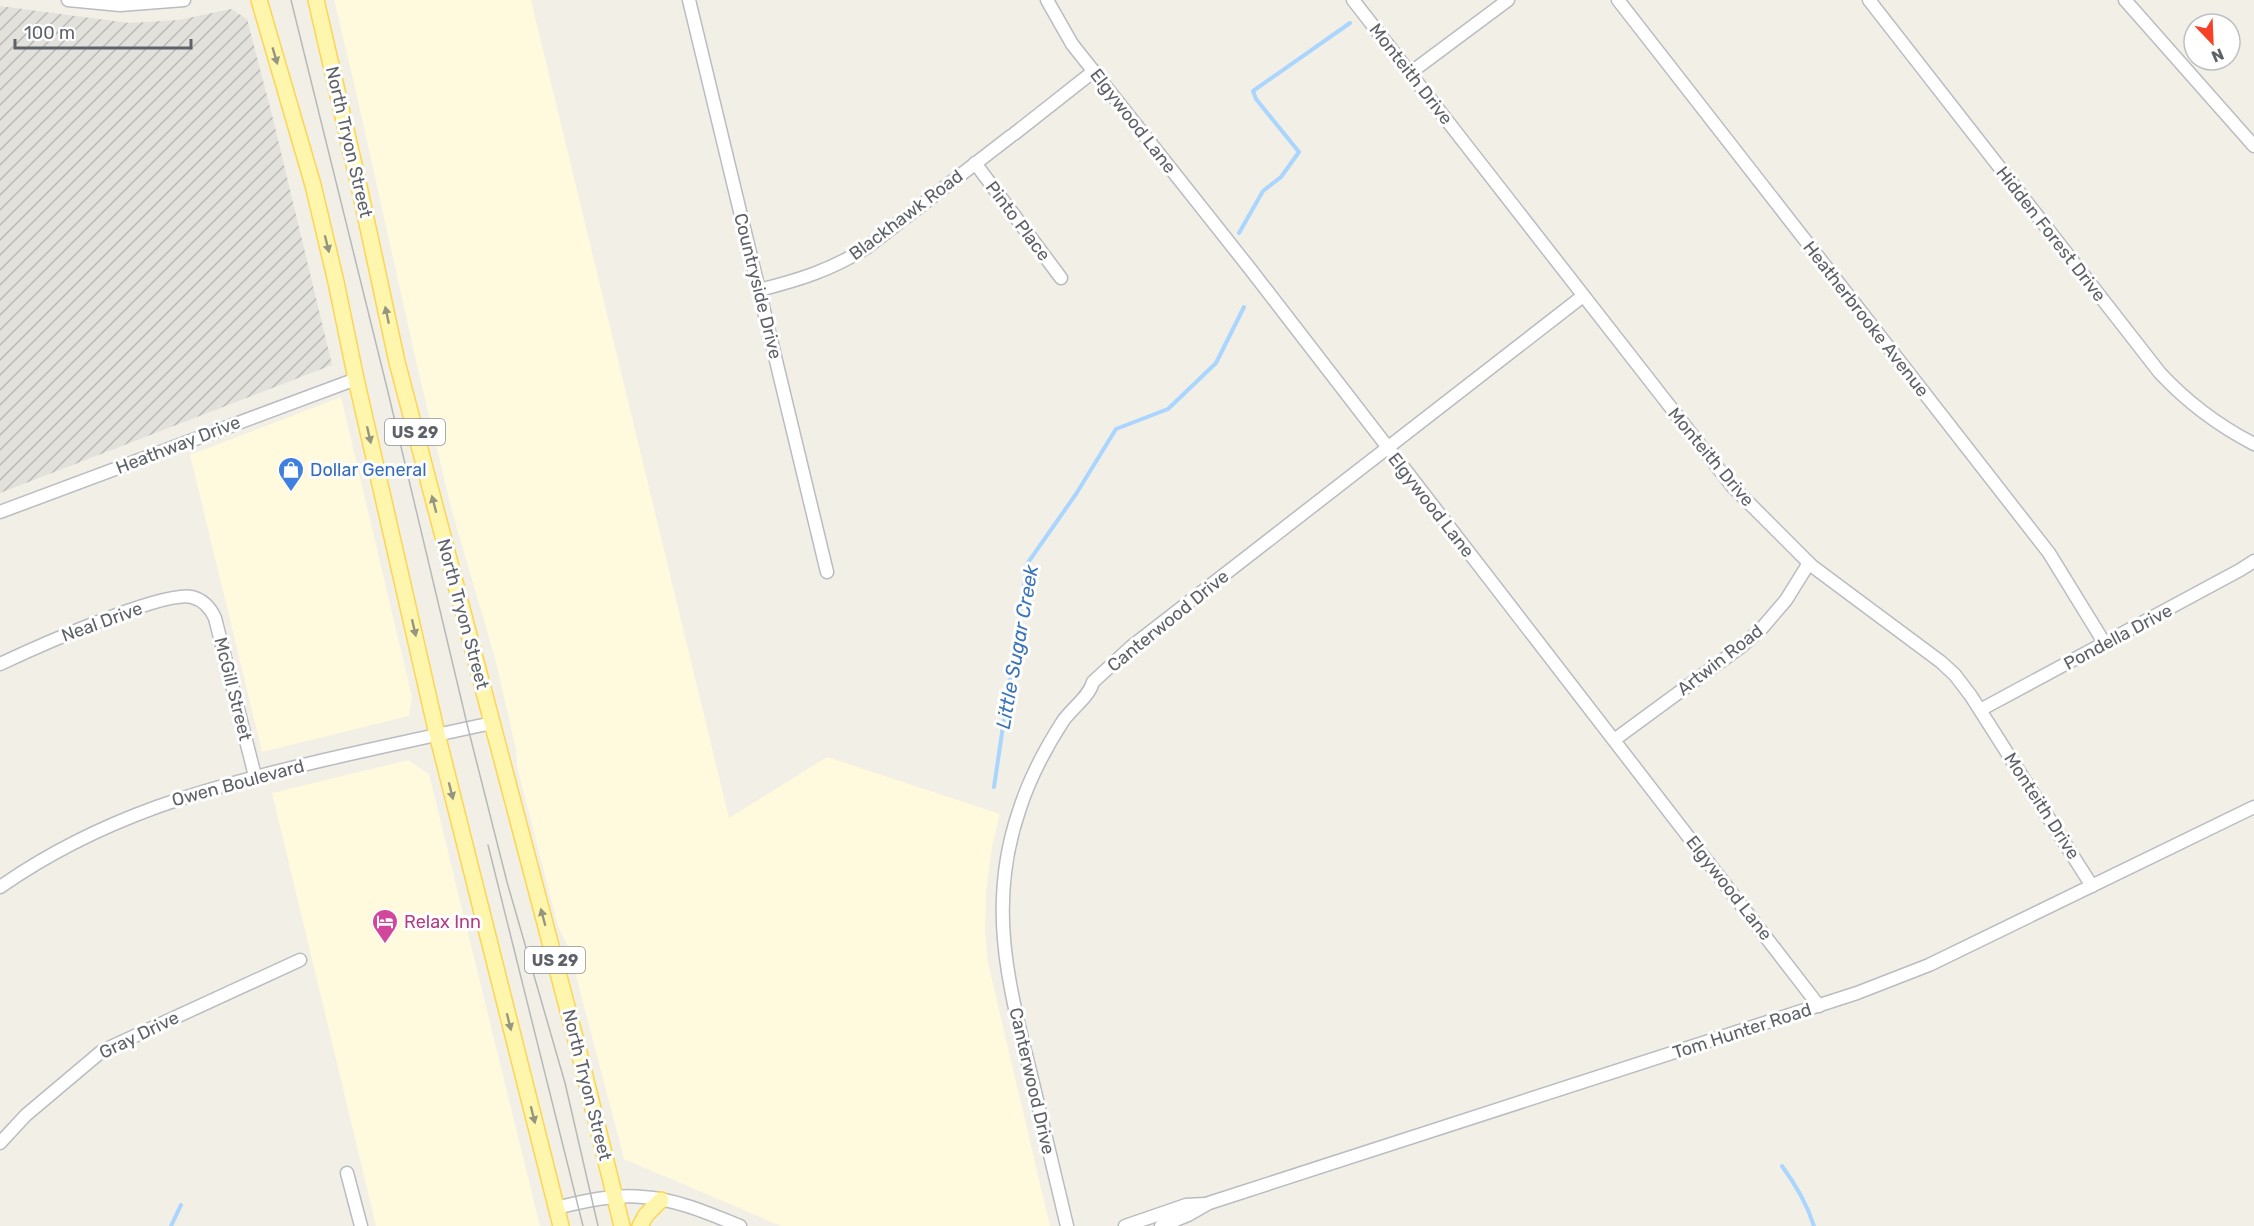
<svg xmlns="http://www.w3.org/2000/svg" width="2254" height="1226" viewBox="0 0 2254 1226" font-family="Rubik,sans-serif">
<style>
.commercial{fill:#fff9de}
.industrial{fill:url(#industrial-furrows)}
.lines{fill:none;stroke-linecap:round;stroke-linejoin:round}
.stream{stroke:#a9d5ff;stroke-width:4}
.minor-casing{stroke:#b9bcc1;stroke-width:15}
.major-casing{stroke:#fdd554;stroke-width:18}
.minor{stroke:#fff;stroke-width:12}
.major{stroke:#fff6ae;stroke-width:15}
.tram{stroke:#b7b8b9;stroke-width:1.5}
.oneway{fill:#969680}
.labels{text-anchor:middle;stroke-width:6;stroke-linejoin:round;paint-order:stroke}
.shield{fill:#fff;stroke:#8e9195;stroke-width:1.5}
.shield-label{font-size:16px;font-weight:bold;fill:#5e6268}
.street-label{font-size:18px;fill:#5e6268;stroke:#fff}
.shop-label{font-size:18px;fill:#366cbe;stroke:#fff;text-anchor:start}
.hotel-label{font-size:18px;fill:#b23c85;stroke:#fff;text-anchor:start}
.water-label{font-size:20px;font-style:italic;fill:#3b74bb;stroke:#fff}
</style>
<defs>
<pattern id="industrial-furrows" width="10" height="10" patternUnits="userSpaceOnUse" patternTransform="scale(1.5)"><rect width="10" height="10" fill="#e2e1db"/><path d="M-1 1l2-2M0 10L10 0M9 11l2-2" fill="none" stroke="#babab5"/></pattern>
</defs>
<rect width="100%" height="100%" fill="#f1efe6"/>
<g class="commercial">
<path d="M334,0H531L729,818L827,757L1000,814L992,848L986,892L985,931L988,963L1050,1226H781L624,1159L569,949L558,926L517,767L516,750L496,662L451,508L417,366L356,92Z"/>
<path d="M341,397L412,697L409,716L262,752L190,455Z"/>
<path d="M408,760L429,774L540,1226H376L272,793Z"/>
</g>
<path class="industrial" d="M0,6L129,23L179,20L231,9L247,19L273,119L332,365L0,493Z"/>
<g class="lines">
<g class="stream">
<path d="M1239,233L1263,191L1281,177L1299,152L1256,99L1253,91L1350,23"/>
<path d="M994,787L1027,564L1076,494L1116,429L1168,409L1216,363L1244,307"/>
<path d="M1782,1166C1796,1185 1807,1204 1814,1226"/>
<path d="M171,1226L181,1205"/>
</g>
<defs>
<g id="minor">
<path d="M68,0L120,5L184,0"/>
<path d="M689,0L827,572"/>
<path d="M1047,0L1072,44L1251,270L1819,1006"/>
<path d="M1353,0L1732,486L1812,566L1941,662L1955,675L1971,696L2092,886"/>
<path d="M1618,0L2049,553L2105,644"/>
<path d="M1869,0L2160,373C2188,403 2217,425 2254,444"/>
<path d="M2125,0L2254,146"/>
<path d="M1410,73L1508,0"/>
<path d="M1014,134L1094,71"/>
<path d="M975,163L1061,278"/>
<path d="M759,290C799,280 831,270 866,248L1011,136"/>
<path d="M0,512L356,379"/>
<path d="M0,664C32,649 163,590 192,597C203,600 210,607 215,618L255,776"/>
<path d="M1980,710L2240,570L2254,561"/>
<path d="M1614,740L1742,646L1762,628L1786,600L1809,563"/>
<path d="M0,887C102,816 205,788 324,760C380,747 436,735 492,723"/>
<path d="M0,1143L26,1115L102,1051L300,960"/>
<path d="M347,1173L361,1226"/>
<path d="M556,1208C584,1201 615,1194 643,1197C676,1199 710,1214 740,1226"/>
<path d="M1067,1226C1055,1176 1043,1126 1031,1075C1008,983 987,905 1019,811C1029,779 1045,749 1063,721C1072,708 1089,697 1093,682L1131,647L1583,296"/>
<path d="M1125,1226L1186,1205L1205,1204"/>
<path d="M1161,1226L1188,1215L1209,1203L1857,993L1929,965L2254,807"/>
</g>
<g id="major">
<path d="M259,0L313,185L336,282L356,379L437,734L561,1226"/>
<path d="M316,0L359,186L397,362L580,1056L622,1226"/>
<path d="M640,1226L646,1215L661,1200"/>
</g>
</defs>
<use href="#minor" class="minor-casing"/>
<use href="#major" class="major-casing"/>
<use href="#minor" class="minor"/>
<use href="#major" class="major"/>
<g class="tram">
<path d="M291,0L388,392L468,728L507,882L565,1083L598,1226"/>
<path d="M488,845L583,1226"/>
</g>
</g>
<defs><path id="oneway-solid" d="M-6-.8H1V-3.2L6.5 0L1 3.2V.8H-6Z" transform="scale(1.5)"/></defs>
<g class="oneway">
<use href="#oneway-solid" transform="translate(275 56) rotate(74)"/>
<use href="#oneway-solid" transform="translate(327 244) rotate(76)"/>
<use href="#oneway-solid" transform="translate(387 315) rotate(-102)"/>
<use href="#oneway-solid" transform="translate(369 435) rotate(77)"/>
<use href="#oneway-solid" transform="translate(434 504) rotate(-105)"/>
<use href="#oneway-solid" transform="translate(414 628) rotate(77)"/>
<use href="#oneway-solid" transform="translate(451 791) rotate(76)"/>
<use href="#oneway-solid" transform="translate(543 917) rotate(-105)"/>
<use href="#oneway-solid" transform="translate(509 1022) rotate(76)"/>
<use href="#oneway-solid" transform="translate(533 1115) rotate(76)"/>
</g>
<defs>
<symbol id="shop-pin" viewBox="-11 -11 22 30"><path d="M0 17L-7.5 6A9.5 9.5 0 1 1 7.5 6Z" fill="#3f7fe0" stroke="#fff"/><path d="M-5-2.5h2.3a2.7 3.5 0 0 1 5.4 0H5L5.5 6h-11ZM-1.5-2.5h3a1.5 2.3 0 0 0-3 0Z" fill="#fff"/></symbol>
<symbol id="hotel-pin" viewBox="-11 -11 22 30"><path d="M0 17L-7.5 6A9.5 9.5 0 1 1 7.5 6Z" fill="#d1479c" stroke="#fff"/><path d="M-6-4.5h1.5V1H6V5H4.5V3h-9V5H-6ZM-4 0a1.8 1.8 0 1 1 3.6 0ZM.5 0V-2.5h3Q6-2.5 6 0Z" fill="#fff"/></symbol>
</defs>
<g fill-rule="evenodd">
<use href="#shop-pin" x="276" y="455" width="30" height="40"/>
<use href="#hotel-pin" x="370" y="907" width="30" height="40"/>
</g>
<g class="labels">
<g class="shield">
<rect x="385" y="419" width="60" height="26" rx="4.5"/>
<rect x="525" y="947" width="60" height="26" rx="4.5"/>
</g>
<g class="shield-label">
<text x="415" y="438">US 29</text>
<text x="555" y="966">US 29</text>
</g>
<g class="street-label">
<text transform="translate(1411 74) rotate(52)" y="6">Monteith Drive</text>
<text transform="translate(1133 121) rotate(52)" y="6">Elgywood Lane</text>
<text transform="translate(349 142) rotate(77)" y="6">North Tryon Street</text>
<text transform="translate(906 215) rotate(-37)" y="6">Blackhawk Road</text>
<text transform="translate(1018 221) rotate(53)" y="6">Pinto Place</text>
<text transform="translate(2051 234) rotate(52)" y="6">Hidden Forest Drive</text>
<text transform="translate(758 286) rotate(76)" y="6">Countryside Drive</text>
<text transform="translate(1866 319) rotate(52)" y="6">Heatherbrooke Avenue</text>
<text transform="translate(178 445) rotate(-21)" y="6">Heathway Drive</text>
<text transform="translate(1711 457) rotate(50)" y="6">Monteith Drive</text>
<text transform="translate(1431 505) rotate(52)" y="6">Elgywood Lane</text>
<text transform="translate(463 614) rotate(75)" y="6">North Tryon Street</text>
<text transform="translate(1168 621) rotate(-39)" y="6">Canterwood Drive</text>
<text transform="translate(102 622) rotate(-20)" y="6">Neal Drive</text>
<text transform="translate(2118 637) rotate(-28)" y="6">Pondella Drive</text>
<text transform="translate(1720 660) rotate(-38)" y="6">Artwin Road</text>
<text transform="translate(233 689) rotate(76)" y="6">McGill Street</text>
<text transform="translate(238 783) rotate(-15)" y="6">Owen Boulevard</text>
<text transform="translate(2042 806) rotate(57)" y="6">Monteith Drive</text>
<text transform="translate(1729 888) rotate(52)" y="6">Elgywood Lane</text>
<text transform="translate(1742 1031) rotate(-18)" y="6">Tom Hunter Road</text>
<text transform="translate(139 1035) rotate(-26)" y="6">Gray Drive</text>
<text transform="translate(1032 1081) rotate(77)" y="6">Canterwood Drive</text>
<text transform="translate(587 1085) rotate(76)" y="6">North Tryon Street</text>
</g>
<g class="shop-label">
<text x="310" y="476">Dollar General</text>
</g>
<g class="hotel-label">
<text x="404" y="928">Relax Inn</text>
</g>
<g class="water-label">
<text transform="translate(1017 647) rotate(-80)" y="7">Little Sugar Creek</text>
</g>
</g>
<g transform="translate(2212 42) rotate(157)"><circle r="28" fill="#ffffff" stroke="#bfc0c3" stroke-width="1.5"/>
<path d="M0-4.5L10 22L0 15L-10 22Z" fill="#f74026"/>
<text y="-9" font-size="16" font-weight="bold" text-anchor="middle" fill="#5e6268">N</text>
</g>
<path d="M15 39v9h176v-9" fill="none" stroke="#5e6268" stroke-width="3"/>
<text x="24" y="39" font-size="18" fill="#5e6268" stroke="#ffffff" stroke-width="4.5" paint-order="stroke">100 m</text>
</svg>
